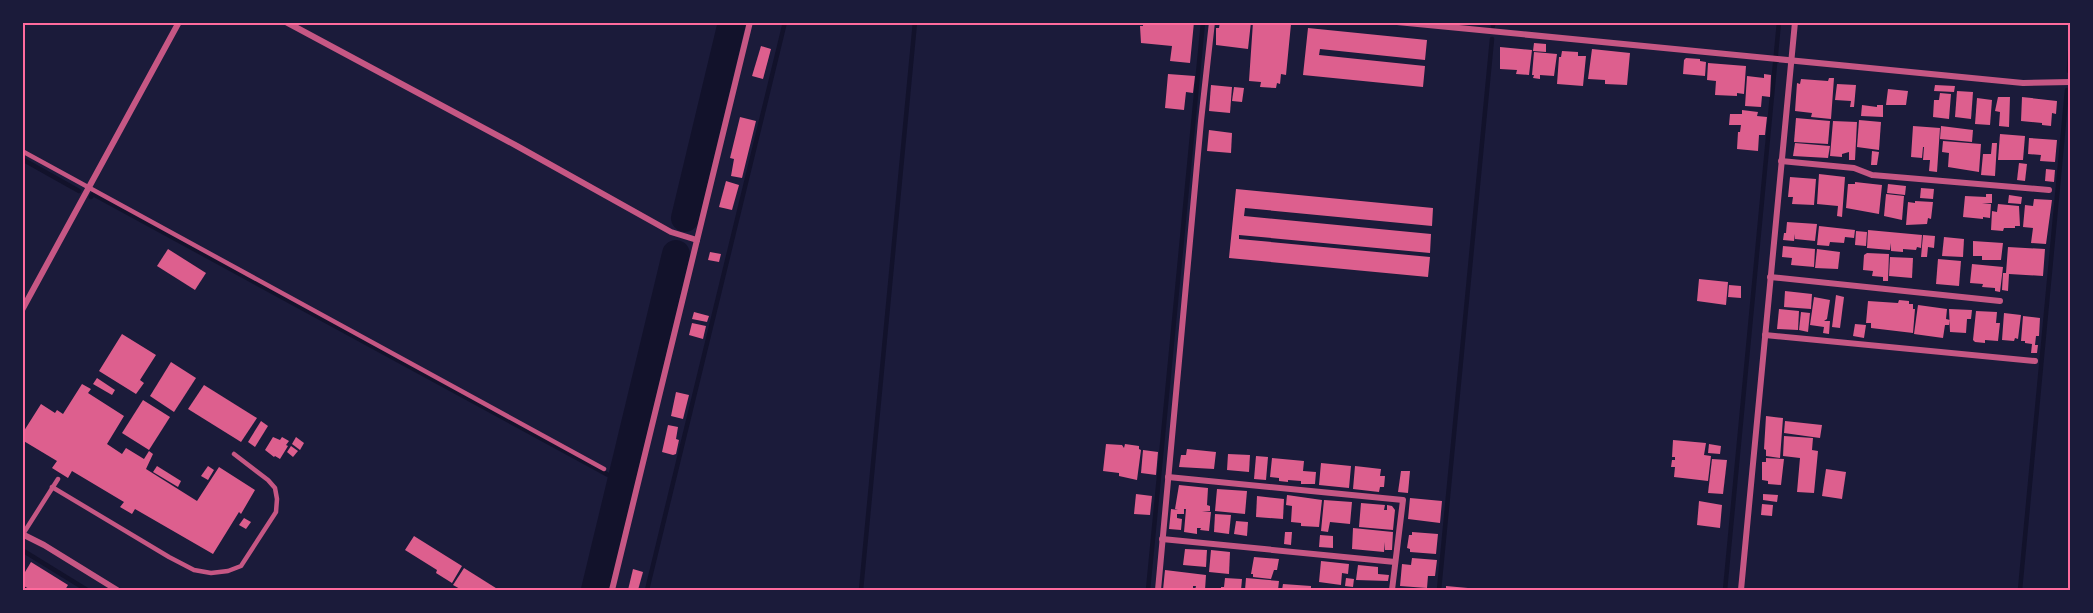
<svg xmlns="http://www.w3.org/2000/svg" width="2093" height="613" viewBox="0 0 2093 613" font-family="Ubuntu,sans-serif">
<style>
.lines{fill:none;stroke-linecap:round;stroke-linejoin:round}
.stream{stroke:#12122b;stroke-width:4.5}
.river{stroke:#12122b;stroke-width:28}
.building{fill:#dd5f8e}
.service{stroke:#c65784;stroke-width:4.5}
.minor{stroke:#c65784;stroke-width:6}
.neatline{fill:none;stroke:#ff6b9d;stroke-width:2}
</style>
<rect width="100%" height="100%" fill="#1b1b3a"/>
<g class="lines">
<g class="stream">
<path d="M1493,26V22"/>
<path d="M2069,71L2070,51"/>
<path d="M22,159L79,191"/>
<path d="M91,197L93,194L621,482"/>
<path d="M22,550L87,590"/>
<path d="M647,590L785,22"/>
<path d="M861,590L915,22"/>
<path d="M1148,590L1203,22"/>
<path d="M1439,590L1492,39"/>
<path d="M1725,590L1779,22"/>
<path d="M2020,590L2067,90"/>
</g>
<g class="river">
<path d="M685,218L732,22"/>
<path d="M595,590L676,254"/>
</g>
</g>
<g class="building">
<path d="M1143,22H1194L1190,63L1170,61L1172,46L1141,43L1140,26H1143Z"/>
<path d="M1220,22H1251L1248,49L1216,45V28H1219Z"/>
<path d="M1253,22L1291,24L1286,75L1281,74L1280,84L1277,83L1276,88L1260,87L1261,82L1249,81Z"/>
<path d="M1308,28L1427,40L1425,60L1320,49L1319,55L1425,66L1423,87L1303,75Z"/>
<path d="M1534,43L1546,44V52L1533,51Z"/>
<path d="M761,46L771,49L763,79L752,76Z"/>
<path d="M1500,47L1532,50L1529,75L1516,74L1517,70L1500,69Z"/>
<path d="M1592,49L1630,53L1627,85L1605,84V80L1588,79Z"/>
<path d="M1562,51L1578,52V56H1586L1583,86L1557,84L1559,57H1561Z"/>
<path d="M1534,52L1557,54L1554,76L1540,75V79L1533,78L1534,75H1532Z"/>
<path d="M1686,58L1700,59V61L1706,62L1705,76L1683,74L1684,60Z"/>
<path d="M1708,63L1746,66L1744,94L1737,93V96L1715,95L1716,81L1707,80Z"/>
<path d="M1168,74L1195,76L1193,93L1186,92L1184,110L1165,108Z"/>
<path d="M1764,74L1771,75L1770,97L1762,96L1761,107L1745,106L1747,76L1764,78Z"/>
<path d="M1829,78H1834L1831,119L1811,117L1812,113L1795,111L1797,83L1800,84L1801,79L1828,81Z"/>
<path d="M1837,84L1856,85L1854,107H1850L1851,101L1835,100Z"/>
<path d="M1211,85L1232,87L1230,113L1209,111Z"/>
<path d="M1935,85L1955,86L1954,92L1934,91Z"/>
<path d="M1234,87L1244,88L1242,102L1232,101Z"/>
<path d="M1888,89L1908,91L1906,105H1886Z"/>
<path d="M1957,91L1973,92L1971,119L1955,117Z"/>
<path d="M1940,93L1951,94L1949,119L1933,117L1934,100H1939Z"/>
<path d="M1998,97H2010L2009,127L1999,126L2000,112L1995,111Z"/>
<path d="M2022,97L2057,101L2056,114L2052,113L2051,126L2042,125V123L2021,121Z"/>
<path d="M1977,98L1992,100L1990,125L1975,124Z"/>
<path d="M1862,105L1877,107V105H1883V117L1861,116Z"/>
<path d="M1742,110L1758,112L1757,116L1767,117L1765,135H1759L1758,151L1737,149L1738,132H1740L1741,125H1729L1730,114H1742Z"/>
<path d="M740,117L756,121L742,178L731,176L734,159L730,158Z"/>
<path d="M1796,118L1830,121L1828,144L1794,142Z"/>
<path d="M1859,120L1881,122L1879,150L1857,147Z"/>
<path d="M1833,121L1857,122L1855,160H1849V152L1842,154V157L1830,156Z"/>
<path d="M1913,126L1940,128L1937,172L1929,171L1930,160H1923L1924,147H1923L1922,158L1911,157Z"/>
<path d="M1941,126L1973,130L1972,142L1940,139Z"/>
<path d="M1209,130L1232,133L1231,153L1207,151Z"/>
<path d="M2000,134L2025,136L2023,160H1998Z"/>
<path d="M2029,138L2057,140L2055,162L2040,161L2041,155L2028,154Z"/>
<path d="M1943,141L1981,144L1979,172L1948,167L1949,153L1942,152Z"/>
<path d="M1795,143L1830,146L1828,158L1793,156Z"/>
<path d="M1992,143H1997L1995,176L1981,175L1983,154H1991Z"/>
<path d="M1872,151L1879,152L1877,165H1871Z"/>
<path d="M2019,163L2027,164L2025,181L2017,180Z"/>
<path d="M2046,169L2055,170L2054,182L2045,181Z"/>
<path d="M1819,174L1845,177L1842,217L1837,216L1838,206L1817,204Z"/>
<path d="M1790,177L1816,179L1814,205L1792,204L1793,197H1788Z"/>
<path d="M726,181L739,185L732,210L719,207Z"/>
<path d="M1855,182L1882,185L1879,214L1846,208L1848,184H1855Z"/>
<path d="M1888,184L1906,186L1905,195L1887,193Z"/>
<path d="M1921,188L1934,189L1933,199L1920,198Z"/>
<path d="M1236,189L1433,208L1432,226L1245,208L1244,216L1431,234L1430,253L1239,235V239L1430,257L1428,277L1229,258Z"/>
<path d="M1886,194L1904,196L1902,220L1884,216Z"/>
<path d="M1986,194H1992V203H1982L1991,204L1990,218L1983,217V219L1963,217L1965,196L1986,197Z"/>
<path d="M2009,195L2022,197L2021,204L2008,203Z"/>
<path d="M2034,199L2052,200L2046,244L2031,243L2033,228L2023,227L2025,205L2033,206Z"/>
<path d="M1915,201L1933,202L1931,219L1928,218L1927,224L1906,225L1908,202L1915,203Z"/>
<path d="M1998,204L2019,206L2020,226H2015V228H2004L2003,231L1991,230L1992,211L1997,212Z"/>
<path d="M1787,222L1817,224L1815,241L1795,239V234L1794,241L1783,240L1784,233H1786Z"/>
<path d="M1819,226L1855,230L1854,238L1845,237L1844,243L1830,242L1829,246L1817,245Z"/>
<path d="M1868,230L1922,235L1921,248L1917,247L1916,250L1903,249V252L1891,251V243L1890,250L1867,248Z"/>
<path d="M1856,231L1867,232L1866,246L1855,245Z"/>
<path d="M1923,235L1935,236L1934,248L1928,247L1927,257H1921Z"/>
<path d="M1944,237L1964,239L1963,257L1942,256Z"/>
<path d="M1973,241L2003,243L2001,260H1982V256H1973Z"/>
<path d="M1783,246L1815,249L1814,267L1791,265L1792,258L1782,257Z"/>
<path d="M2008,247L2045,249L2043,276L2009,274L2008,291L2002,290L2003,273H2006Z"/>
<path d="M168,249L206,273L195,290L157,266Z"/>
<path d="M1817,249L1840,252L1838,269L1815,268Z"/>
<path d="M710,252L721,254L719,262L708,260Z"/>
<path d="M1867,253L1889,254L1888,281H1883V277L1872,276L1873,271L1863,270L1864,255Z"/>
<path d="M1890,257L1913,258L1912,278L1889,276Z"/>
<path d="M1938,259L1961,261L1959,286L1936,284Z"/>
<path d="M1972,264L2003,267L2000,292L1995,291V288L1982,287L1983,284L1970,283Z"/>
<path d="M1699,279L1728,282L1726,305L1697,301Z"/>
<path d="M1729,285L1741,286V298L1728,297Z"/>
<path d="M1785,291L1812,294L1811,309L1784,307Z"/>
<path d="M1836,295L1844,297L1840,328L1832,327Z"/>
<path d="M1814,297L1830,300L1827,319L1824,321H1830L1829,334L1823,333L1824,327L1810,325Z"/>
<path d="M1899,300L1909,301V304H1913V309H1915L1913,333L1871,328V323H1866L1868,301L1898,303Z"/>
<path d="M1918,305L1947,309L1946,319L1950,320L1949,325H1945L1943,338L1914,334Z"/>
<path d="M1779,309L1799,311L1798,330L1777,329Z"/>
<path d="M1949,309L1972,310L1971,319H1967L1966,333L1950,332Z"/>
<path d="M1976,311L1997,312L1996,323H2000L1998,341L1985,340V343L1975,342L1973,340Z"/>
<path d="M694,312L709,316L707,322L692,319Z"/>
<path d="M1801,312L1810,313L1808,332L1799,330Z"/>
<path d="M2004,313L2021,315L2018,339L2015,338L2014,341L2002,340Z"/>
<path d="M2023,316L2040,318L2039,336H2036L2035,345H2038L2037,353H2031L2032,344L2025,343V341H2021Z"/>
<path d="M692,323L706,326L703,339L689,335Z"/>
<path d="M1855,324L1866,325L1864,338L1853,336Z"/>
<path d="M122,334L156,355L140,380L144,383L136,394L99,371Z"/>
<path d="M171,362L196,378L174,412L150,396Z"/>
<path d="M97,378L115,390L112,395L93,384Z"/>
<path d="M82,384L91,389L88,393L124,416L107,444L122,454L126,448L144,459L149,451L153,454L146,469L197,501L219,467L255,490L241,514L239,512L213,554L135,509L132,514L120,507L124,502L72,471L68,478L52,468L57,461L22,440V434L41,404L55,413L57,410L63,414Z"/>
<path d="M204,385L257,418L241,442L188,409Z"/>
<path d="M676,392L689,395L683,419L671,416Z"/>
<path d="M143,400L170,417L149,450L122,433Z"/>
<path d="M1766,416L1783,418L1780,458L1766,456V450L1764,449Z"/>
<path d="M261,421L268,426L255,447L248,442Z"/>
<path d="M1785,421L1822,425L1820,438L1784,433Z"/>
<path d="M668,425L678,427L676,439L679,440L676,454L673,455L662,452Z"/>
<path d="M1784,436L1813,438L1812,450L1818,451L1814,493L1797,492L1800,458L1783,456Z"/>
<path d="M273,437L280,440L282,437L289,441L286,445L288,446L280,459L275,456L274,457L265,450Z"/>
<path d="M296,437L304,443L300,450L292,444Z"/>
<path d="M1673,440L1706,443L1704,455L1711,456L1708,481L1674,477L1675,467H1671L1672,460H1675V457H1672Z"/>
<path d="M1106,444L1122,445L1124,448L1125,444L1139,446V449L1141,450L1137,480L1119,476V473L1103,471Z"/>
<path d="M1709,444L1721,446L1720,454L1708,453Z"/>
<path d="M291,446L298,451L293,457L287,452Z"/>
<path d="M1187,449L1216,452L1214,469L1179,467L1181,455H1186Z"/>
<path d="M1143,450L1158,452L1156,475L1141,473Z"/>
<path d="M1228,454L1250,455L1249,472L1227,470Z"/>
<path d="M1256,456L1268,457L1266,480L1254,479Z"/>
<path d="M1272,458L1304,461L1303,471L1316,472L1315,484H1301V481L1288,480V482L1279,481V478L1270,477Z"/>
<path d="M1766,458L1784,459L1781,485L1768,484V481L1762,480V462H1766Z"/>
<path d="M1712,459L1727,460L1723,494L1708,493Z"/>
<path d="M1321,463L1351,466L1349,488L1319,485Z"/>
<path d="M157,466L181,481L178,487L153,472Z"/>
<path d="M208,466L214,470L208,480L201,476Z"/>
<path d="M1355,466L1381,469L1380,476H1385L1384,487H1380L1379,492L1353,489Z"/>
<path d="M1826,469L1846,472L1842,499L1822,496Z"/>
<path d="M1401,471H1410L1408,493L1398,492Z"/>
<path d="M1179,485L1208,488L1207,505L1210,506V511H1202L1211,512L1209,531L1200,530L1201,528H1197V534L1184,532L1186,509H1184V514H1177V518L1182,519L1181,530L1169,529L1171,509L1178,510L1175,509Z"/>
<path d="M1217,489L1247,491L1245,514L1215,511Z"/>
<path d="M1136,494L1152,496L1150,515L1134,514Z"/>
<path d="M1763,494L1778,495L1777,502L1763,500Z"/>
<path d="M1287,495L1322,500L1319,527L1301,526V523L1291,522L1292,506L1286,505Z"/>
<path d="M1257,496L1284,499L1283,519L1256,517Z"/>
<path d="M1410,498L1442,501L1440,523L1408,519Z"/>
<path d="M1324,500L1352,502L1350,524L1330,522L1328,532L1321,531Z"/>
<path d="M1699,501L1722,505L1720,528L1697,525Z"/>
<path d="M1361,503L1385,505L1384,510H1387V505L1392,506L1395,510L1393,530L1359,527Z"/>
<path d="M1762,504L1773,505L1772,516L1761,515Z"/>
<path d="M1215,514L1231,515L1229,534L1214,532Z"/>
<path d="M244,518L251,522L246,529L239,525Z"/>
<path d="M1236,521L1248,522L1247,536L1234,534Z"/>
<path d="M1353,528L1393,532L1392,550H1385V542L1384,552L1352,549Z"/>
<path d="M1285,532H1292L1291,545L1284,544Z"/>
<path d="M1412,532L1438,534L1436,554L1410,552V549L1407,548L1409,535H1412Z"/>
<path d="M1320,535L1333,536V548L1319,547Z"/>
<path d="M414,536L462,566L452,583L436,573L437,570L405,550Z"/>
<path d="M1185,549L1207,550L1206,567L1183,565Z"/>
<path d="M1211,550L1230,552L1229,574L1209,572Z"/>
<path d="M1254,557L1279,559L1277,570H1274L1271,579L1253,577V574H1251Z"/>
<path d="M1412,558L1437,560L1435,576H1428L1427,588L1400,586L1402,564L1411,565Z"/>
<path d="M1321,561L1349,564L1348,574L1342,573L1341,585L1319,582Z"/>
<path d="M31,562L68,585L65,590H31L22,585V577Z"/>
<path d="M1358,565L1378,567V574L1389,575L1388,581L1356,580Z"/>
<path d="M464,568L499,590H462L453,585Z"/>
<path d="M633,569L643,572L638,590H628Z"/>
<path d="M1165,570L1206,575L1205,590H1195L1196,586H1193V590H1163Z"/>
<path d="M1225,578L1242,579L1241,590H1221V587H1224Z"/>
<path d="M1246,578L1279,581L1278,590H1245Z"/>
<path d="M1346,578L1354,579L1353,587L1345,586Z"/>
<path d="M1283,584L1311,586V590H1282Z"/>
<path d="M1446,586L1468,588L1467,590H1446Z"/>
</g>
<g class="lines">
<g class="service">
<path d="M22,151L604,469"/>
<path d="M52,487L169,557L194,570L211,573L228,571L241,566L276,512L277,499L275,488L268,480L234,454"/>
<path d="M23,534L58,479"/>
</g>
<g class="minor">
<path d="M286,22L517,146L671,232L697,240"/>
<path d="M1397,22L2023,83L2070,82"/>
<path d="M1781,161L1854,168L1872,175L2049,190"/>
<path d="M1770,277L2000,301"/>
<path d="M22,310L179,22"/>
<path d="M1765,335L2035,361"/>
<path d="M1168,477L1403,500L1392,590"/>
<path d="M22,534L44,545L117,590"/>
<path d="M1162,539L1395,562"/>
<path d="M612,590L750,22"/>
<path d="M1158,590L1201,121L1212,22"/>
<path d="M1741,590L1795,22"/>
</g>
</g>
<rect width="2093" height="613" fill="none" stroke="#1b1b3a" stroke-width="48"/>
<rect x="24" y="24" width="2045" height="565" class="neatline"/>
</svg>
